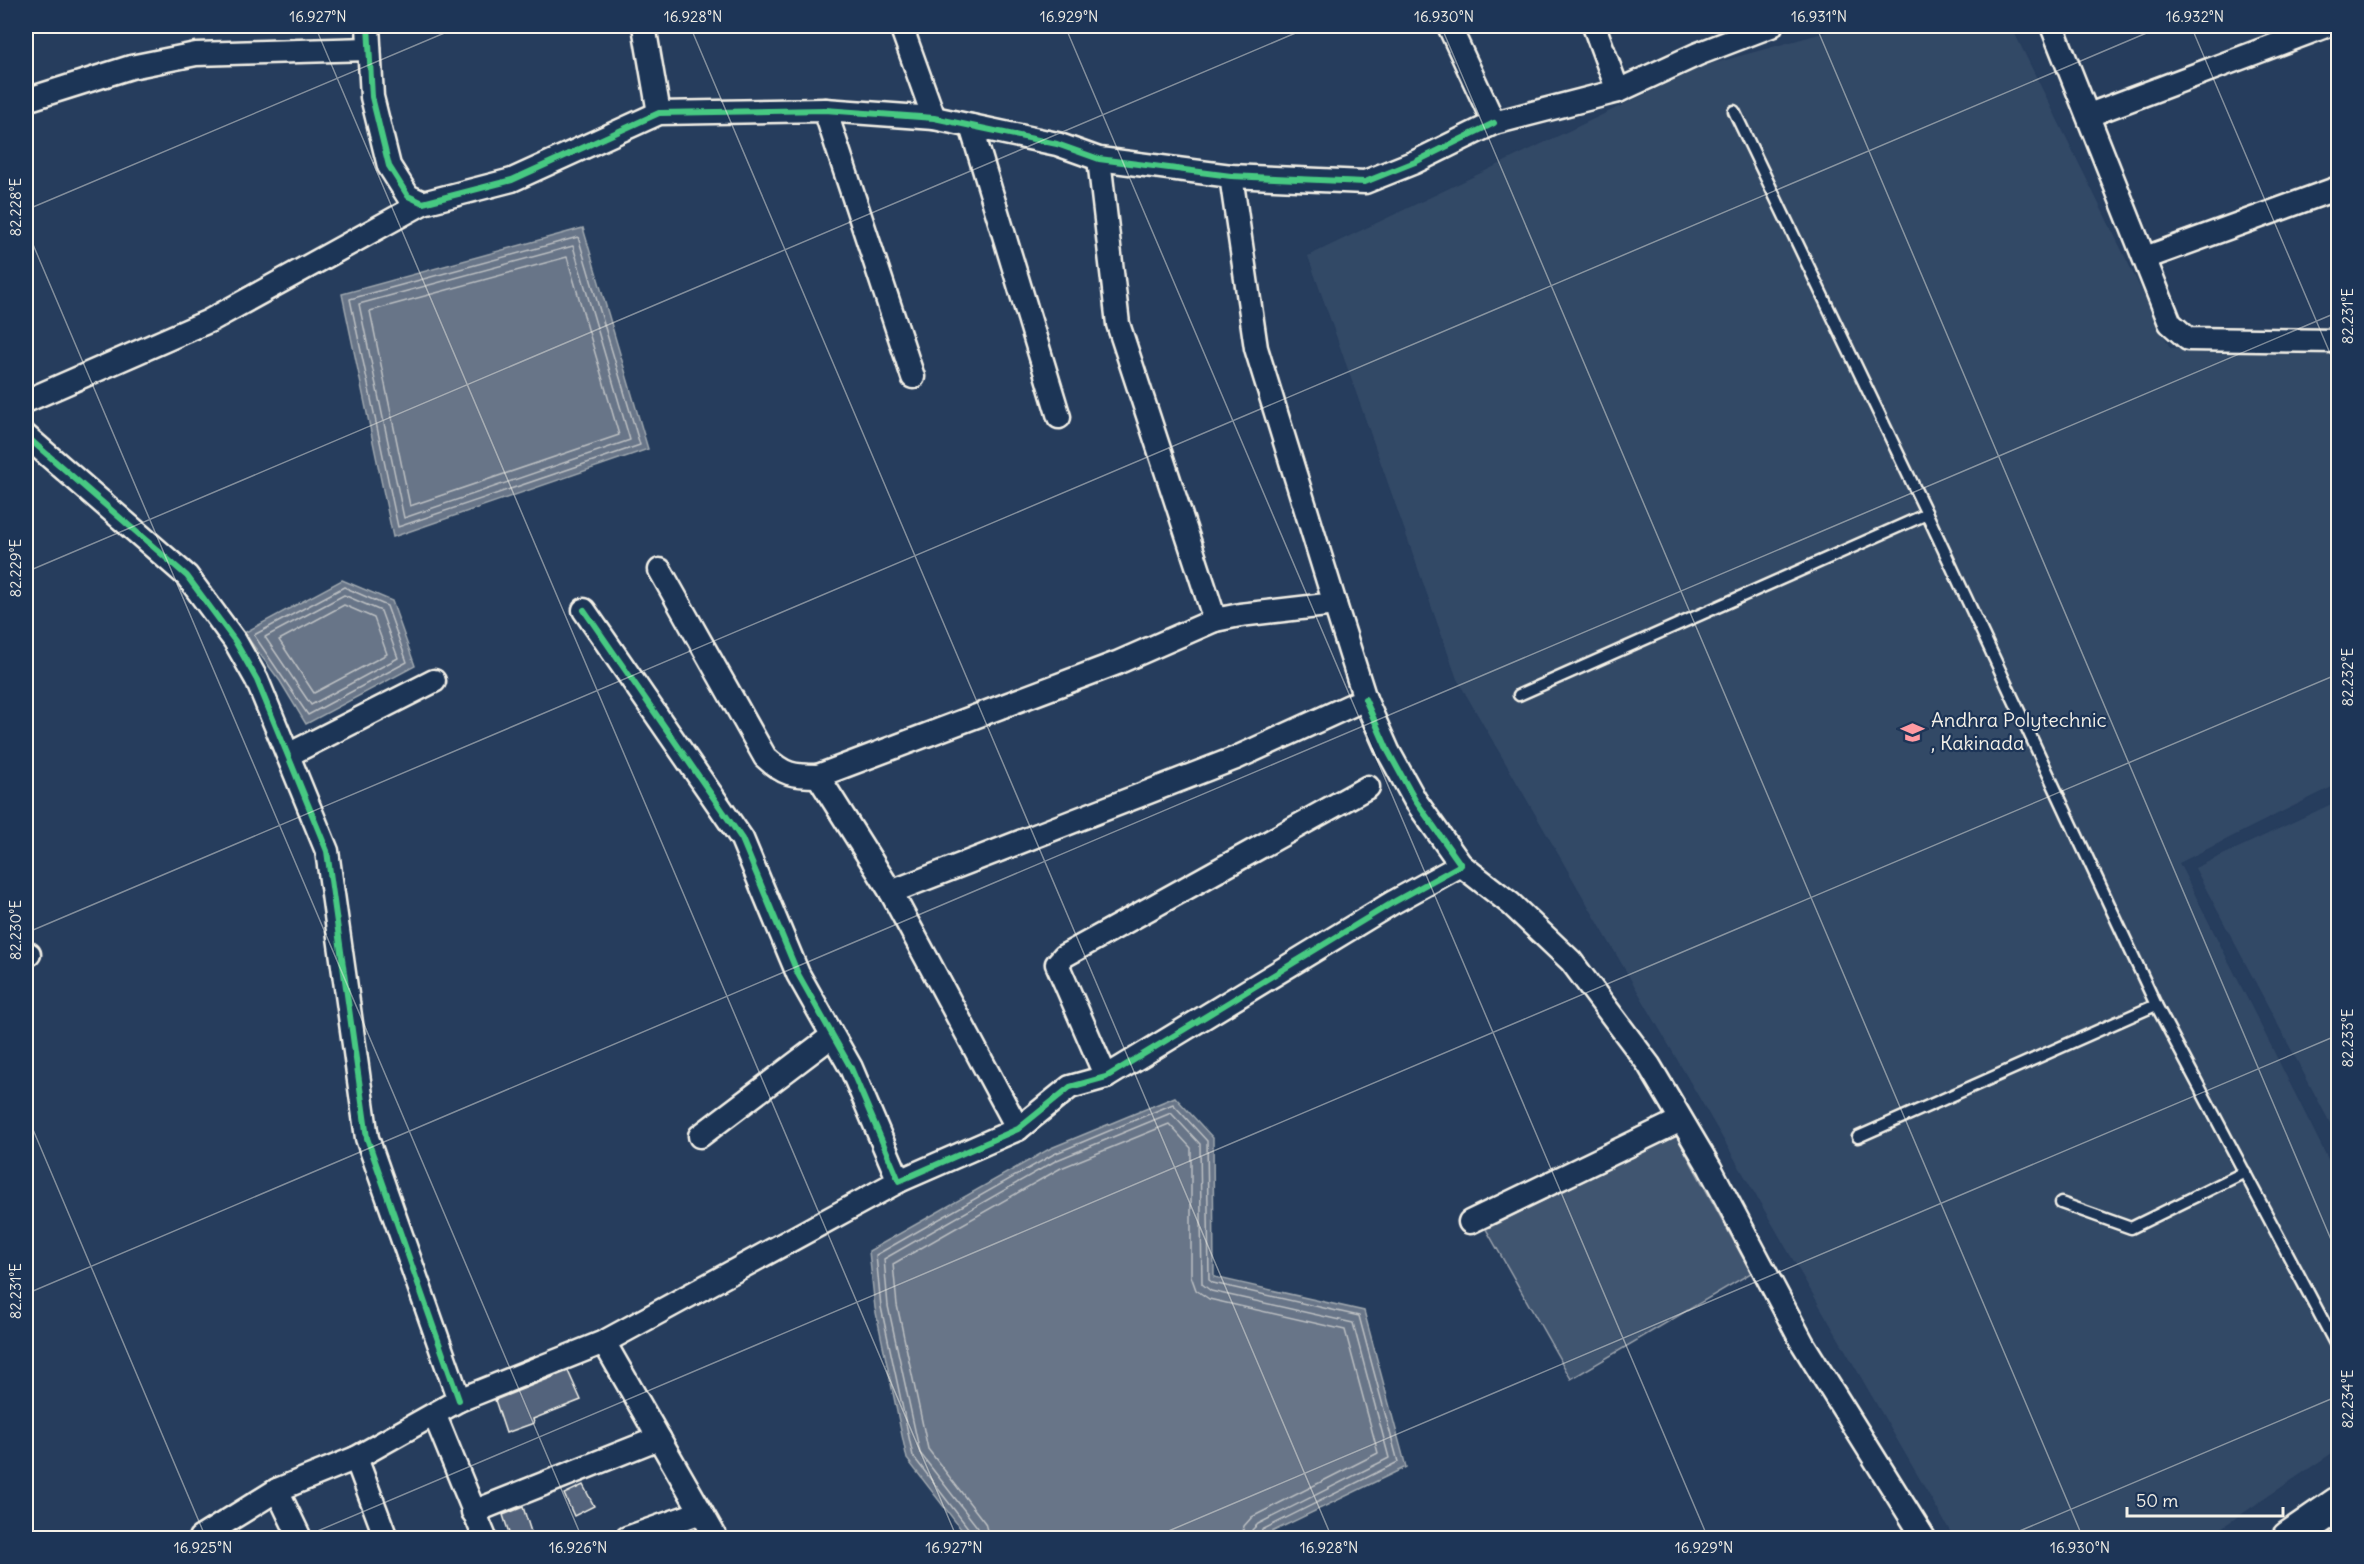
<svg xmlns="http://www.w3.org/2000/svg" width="2364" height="1564" viewBox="0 0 2364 1564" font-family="Delius,sans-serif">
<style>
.built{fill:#334966}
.green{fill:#40546f;stroke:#9aa2ac;stroke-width:1.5}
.water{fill:#677588;stroke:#9fa7ae;stroke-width:1.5}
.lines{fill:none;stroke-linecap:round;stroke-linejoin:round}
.shore{stroke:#bcbfc2;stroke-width:1.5}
.building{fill:#52647b;stroke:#f4f1e8;stroke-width:1.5}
.service-casing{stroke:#f4f1e8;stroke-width:15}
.minor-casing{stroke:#f4f1e8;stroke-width:27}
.trunk-casing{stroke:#f4f1e8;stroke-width:38}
.service{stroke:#1d3557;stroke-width:10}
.minor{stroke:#1d3557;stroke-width:22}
.trunk{stroke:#1d3557;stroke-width:33}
.cycleway-casing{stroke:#1d3557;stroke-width:10}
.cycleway{stroke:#46c982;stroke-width:6}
.ticks{fill:none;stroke:#f4f1e8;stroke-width:1.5;stroke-opacity:0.45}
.labels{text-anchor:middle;stroke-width:4.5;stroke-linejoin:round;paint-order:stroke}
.poi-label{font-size:20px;fill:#f4f1e8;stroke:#1d3557;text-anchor:start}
.neatline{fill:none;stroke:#f4f1e8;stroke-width:2}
.ticks-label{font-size:15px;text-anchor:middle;fill:#f4f1e8}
</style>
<rect width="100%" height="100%" fill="#263d5d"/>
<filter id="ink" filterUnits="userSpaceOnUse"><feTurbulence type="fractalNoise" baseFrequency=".0167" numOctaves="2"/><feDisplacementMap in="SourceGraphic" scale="12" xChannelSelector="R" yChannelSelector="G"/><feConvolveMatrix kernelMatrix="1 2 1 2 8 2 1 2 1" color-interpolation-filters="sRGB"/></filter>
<g filter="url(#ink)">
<g class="built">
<path d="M1848,26H2011L2170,348L2338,352V784L2179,863L2338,1179V1449L2206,1538H1954L1457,679L1308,256L1704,66Z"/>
<path d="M2338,801V1138L2195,868Z"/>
</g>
<path class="green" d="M1676,1135L1751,1273L1571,1379L1486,1229Z"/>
<g class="water">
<path d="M583,228L648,449L393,537L342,294Z"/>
<path d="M342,580L392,601L415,666L306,724L280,681L244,633Z"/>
<path d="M1175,1097L1213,1138L1214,1277L1364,1311L1406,1467L1259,1538H968L907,1459L875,1308L869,1251L1051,1148Z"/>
</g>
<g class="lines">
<g class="shore">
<path d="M578,237L640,445L398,527L350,299Z"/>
<path d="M573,246L630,440L404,518L359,304Z"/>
<path d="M567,257L619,435L410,506L370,311Z"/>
<path d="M344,587L387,606L407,662L308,715L254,635Z"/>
<path d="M344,595L381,611L398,658L311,705L265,637Z"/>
<path d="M344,605L374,618L387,654L314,693L279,640Z"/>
<path d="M973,1538L972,1533L913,1456L881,1307L876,1255L1054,1154L1173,1104L1207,1141L1209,1280L1213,1283L1359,1316L1398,1462L1262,1530L1258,1538"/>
<path d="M980,1538L978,1528L920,1453L888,1306L884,1259L1057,1160L1171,1113L1200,1144L1202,1284L1211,1291L1353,1323L1389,1458L1258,1524L1252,1530L1251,1538"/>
<path d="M989,1538L985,1523L928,1449L897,1305L893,1264L1061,1168L1169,1124L1191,1148V1276L1196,1290L1209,1299L1345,1330L1378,1453L1252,1517L1244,1526L1242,1538"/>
</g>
</g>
<g class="building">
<path d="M568,1371L581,1400L533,1419L534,1423L506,1433L495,1400Z"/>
<path d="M583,1485L594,1506L574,1516L564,1494Z"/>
<path d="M523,1507L532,1535L511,1539L503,1515Z"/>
</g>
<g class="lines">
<defs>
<g id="service">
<path d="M1734,111L1927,514L2156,1005L2338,1349"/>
<path d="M1519,695L1927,514"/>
<path d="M1858,1137L2156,1005"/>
<path d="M2061,1203L2131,1228L2245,1172"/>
</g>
<g id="minor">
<path d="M368,26L372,97L389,166L408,196L423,203L512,180L659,113L825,110L934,118L1057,144L1099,159L1231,176L1365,182L1415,162L1494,123"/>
<path d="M644,26L659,113"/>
<path d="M901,26L934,118"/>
<path d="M1449,26L1494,123L1618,91"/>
<path d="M1594,26L1618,91L1698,54L1771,26"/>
<path d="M2052,26L2170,323L2188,339L2338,341"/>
<path d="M26,100L131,67L196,54L369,49"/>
<path d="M825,110L913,377"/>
<path d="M2089,115L2326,26"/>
<path d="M971,126L1059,417"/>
<path d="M1099,159L1118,324L1215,620L1240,615L1335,604L1256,348L1231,176"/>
<path d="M2145,258L2338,188"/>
<path d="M26,401L209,321L423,203"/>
<path d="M26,436L187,576L235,641L257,680L327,851L367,1138L459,1400"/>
<path d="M660,570L765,757C784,775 793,776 818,776"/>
<path d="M584,610L742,839L798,974L851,1068L899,1181L1018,1129L1070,1087L1106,1077L1392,903L1461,865L1415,800L1388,751L1365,699"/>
<path d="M1215,620L1117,663L818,776L891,892L1236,758L1365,699L1335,604"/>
<path d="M288,755L434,681"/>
<path d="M1461,865L1511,904L1571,961L1649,1065L1710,1168L1803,1344L1924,1538"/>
<path d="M891,892L1018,1129"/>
<path d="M26,955L29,954"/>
<path d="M1106,1077L1057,964L1064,956L1368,787"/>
<path d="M700,1136L832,1036"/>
<path d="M1470,1222L1681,1120"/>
<path d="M604,1342L899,1181"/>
<path d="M435,1416L485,1538"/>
<path d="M356,1458L386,1538"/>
<path d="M473,1512L659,1438"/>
<path d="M200,1538L277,1490"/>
<path d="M300,1538L277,1490L356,1458L459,1400L604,1342L716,1538"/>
<path d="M627,1538L701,1512"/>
</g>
<path id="trunk" d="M2289,1538L2338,1504"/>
</defs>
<use href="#service" class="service-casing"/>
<use href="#minor" class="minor-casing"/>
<use href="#trunk" class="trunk-casing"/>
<use href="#service" class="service"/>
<use href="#minor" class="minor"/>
<use href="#trunk" class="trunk"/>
<defs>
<g id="cycleway">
<path d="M368,26L372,97L389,166L408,196L423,203L512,180L659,113L825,110L934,118L1057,144L1099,159L1231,176L1365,182L1415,162L1494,123"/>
<path d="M26,436L187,576L235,641L257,680L327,851L367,1138L459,1400"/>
<path d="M584,610L742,839L798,974L851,1068L899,1181L1018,1129L1070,1087L1106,1077L1392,903L1461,865L1415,800L1388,751L1365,699"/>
</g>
</defs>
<use href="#cycleway" class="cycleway-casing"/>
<use href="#cycleway" class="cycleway"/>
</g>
</g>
<path class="ticks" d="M315,26L957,1538M690,26L1332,1538M1065,26L1708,1538M1441,26L2083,1538M1816,26L2338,1256M2191,26L2338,372M26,210L461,26M26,228L582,1538M26,572L1312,26M26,933L2163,26M26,1113L206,1538M26,1294L2338,312M301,1538L2338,674M1152,1538L2338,1035M2003,1538L2338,1396"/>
<defs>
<symbol id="university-bare" viewBox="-9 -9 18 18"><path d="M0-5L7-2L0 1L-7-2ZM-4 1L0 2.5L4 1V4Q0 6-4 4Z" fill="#ff9aa2" stroke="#1d3557" stroke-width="2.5" paint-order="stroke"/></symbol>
</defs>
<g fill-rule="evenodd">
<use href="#university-bare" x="1896" y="716" width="33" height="33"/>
</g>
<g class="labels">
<g class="poi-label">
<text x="1931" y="727">Andhra Polytechnic<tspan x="1931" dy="23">, Kakinada</tspan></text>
</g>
</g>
<rect width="2364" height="1564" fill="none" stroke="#1d3557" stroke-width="66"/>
<path d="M2127 1507v9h156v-9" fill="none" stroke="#f4f1e8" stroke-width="3"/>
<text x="2136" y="1507" font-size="18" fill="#f4f1e8" stroke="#1d3557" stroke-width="4.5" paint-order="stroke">50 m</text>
<rect x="33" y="33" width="2298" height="1498" class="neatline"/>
<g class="ticks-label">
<text x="318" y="22">16.927°N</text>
<text x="693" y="22">16.928°N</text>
<text x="1069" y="22">16.929°N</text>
<text x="1444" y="22">16.930°N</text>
<text x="1819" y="22">16.931°N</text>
<text x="2195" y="22">16.932°N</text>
<text transform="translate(16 207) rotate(-90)" y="5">82.228°E</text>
<text transform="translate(2348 316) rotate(-90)" y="5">82.231°E</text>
<text transform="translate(16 568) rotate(-90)" y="5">82.229°E</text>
<text transform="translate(2348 677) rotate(-90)" y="5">82.232°E</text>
<text transform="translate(16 930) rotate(-90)" y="5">82.230°E</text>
<text transform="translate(2348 1038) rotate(-90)" y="5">82.233°E</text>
<text transform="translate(16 1291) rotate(-90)" y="5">82.231°E</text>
<text transform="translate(2348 1399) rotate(-90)" y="5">82.234°E</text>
<text x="203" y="1553">16.925°N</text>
<text x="578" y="1553">16.926°N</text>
<text x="954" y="1553">16.927°N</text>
<text x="1329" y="1553">16.928°N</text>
<text x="1704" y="1553">16.929°N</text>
<text x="2080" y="1553">16.930°N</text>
</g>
</svg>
